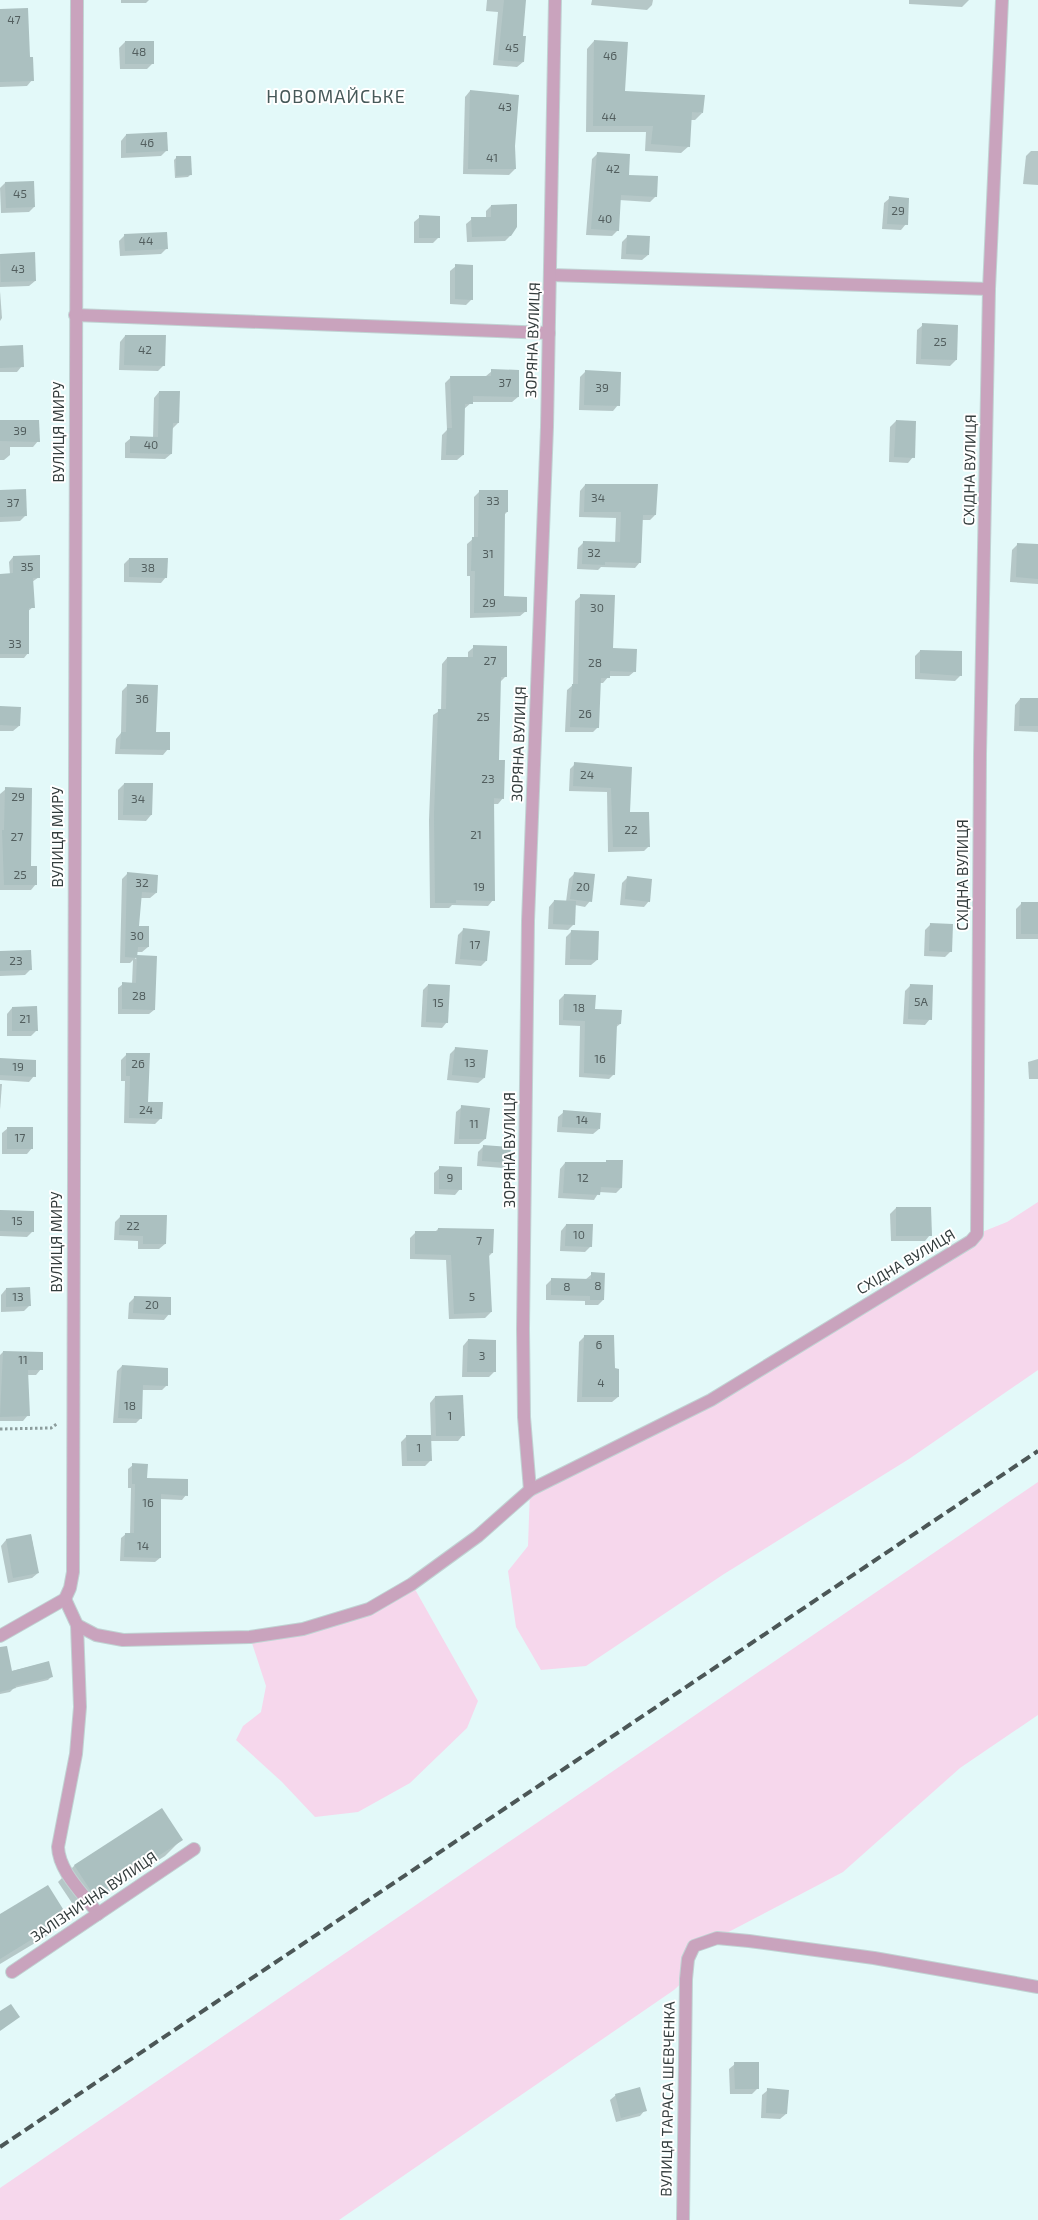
<svg xmlns="http://www.w3.org/2000/svg" width="1038" height="2220" viewBox="0 0 1038 2220" font-family="'Exo 2',sans-serif">
<style>
.green{fill:#f6d7ec}
.shadow{fill:#0003}
.building{fill:#abc0c0}
.lines{fill:none;stroke-linecap:round;stroke-linejoin:round}
.minor-casing{stroke:#c0d3d3;stroke-width:14}
.path{stroke:#8c9c9c;stroke-width:3;stroke-dasharray:2.5 2.5;stroke-linecap:butt}
.minor{stroke:#c9a3bd;stroke-width:12}
.rail{stroke:#4c5757;stroke-width:4;stroke-dasharray:10 5;stroke-linecap:butt}
.labels{text-anchor:middle;stroke-width:4;stroke-linejoin:round;paint-order:stroke}
.number-label{font-size:12px;fill:#525e5e}
.street-label{font-size:15px;fill:#343d3d;stroke:#fff}
.quarter-label{font-size:18px;letter-spacing:1px;fill:#465959;stroke:#fff}
</style>
<rect width="100%" height="100%" fill="#e3f9f9"/>
<g class="green">
<path d="M1038,1202V1370L909,1459L724,1574L586,1666L541,1670L516,1627L508,1571L528,1546L530,1490L711,1400L977,1234L1007,1222Z"/>
<path d="M1038,1482V1715L960,1768L843,1872L717,1938L694,1946L686,1979L674,1990L339,2220H0V2188Z"/>
<path d="M412,1584L478,1701L467,1728L410,1783L358,1812L315,1817L282,1782L236,1740L243,1726L261,1712L266,1686L250,1637L369,1609Z"/>
</g>
<g class="shadow">
<path d="M121,0H149L146,3H121Z"/>
<path d="M487,0H525L522,37L523,62L517,67L493,65L498,12L486,11Z"/>
<path d="M592,0H653L652,5L647,10L591,5Z"/>
<path d="M909,0H969L962,7L909,4Z"/>
<path d="M0,11L29,59L32,80L27,86L0,87Z"/>
<path d="M594,41L624,92L702,113L695,120H690L689,146L681,153L645,151L646,132H586L587,49Z"/>
<path d="M125,42L153,63L147,69H120L119,48Z"/>
<path d="M470,91L515,169L509,175L463,174L465,97Z"/>
<path d="M126,135L166,151L161,156L121,158V141Z"/>
<path d="M1031,151H1038V185L1023,184L1026,156Z"/>
<path d="M598,153L656,196L650,202L619,200L618,230L612,236L586,235L592,159Z"/>
<path d="M176,158L190,175L188,177L175,178L174,160Z"/>
<path d="M5,183L34,207L29,212L1,213L0,188Z"/>
<path d="M890,198L906,224L901,230L882,229L884,203Z"/>
<path d="M491,206L511,235L505,241L467,242L466,224L472,219L486,218V211Z"/>
<path d="M420,217L439,237L433,243H414V222Z"/>
<path d="M125,235L167,248L161,254L120,256L119,241Z"/>
<path d="M628,236L648,255L642,260L621,259L622,242Z"/>
<path d="M0,255L35,281L29,286L0,287Z"/>
<path d="M456,266L472,299L466,305L450,304V271Z"/>
<path d="M0,291L2,318L0,321Z"/>
<path d="M923,325L956,360L950,366L916,364L917,330Z"/>
<path d="M125,336L164,365L158,371L119,370L120,342Z"/>
<path d="M0,347L22,366L17,372H0Z"/>
<path d="M492,371L518,397L512,402H472L464,409L463,455L457,460H441L442,435L447,430L445,383L451,377L486,376Z"/>
<path d="M585,372L618,405L613,411L579,410L580,377Z"/>
<path d="M159,392L178,423L172,429L171,454L165,459L125,458V443L131,438H153L154,398Z"/>
<path d="M0,421L38,441L33,447H10V455L4,460H0Z"/>
<path d="M896,421L913,457L908,463L889,462L890,427Z"/>
<path d="M585,485L655,515L650,520H642L640,562L635,568L601,567L598,570L577,569L578,548L584,542L615,544L616,518L579,517L580,491Z"/>
<path d="M0,492L26,515L20,521L0,522Z"/>
<path d="M479,492L507,512L504,515L503,597L526,611L520,616L470,618V576H467V544L474,538V497Z"/>
<path d="M1018,544L1038,545V584L1010,582L1012,550Z"/>
<path d="M13,557L39,577L32,582L33,607L27,612L28,653L24,658H0V575H10L9,562Z"/>
<path d="M129,559L166,577L161,583L124,582V564Z"/>
<path d="M581,596L612,649L635,671L629,676H609L603,683H600L598,727L593,732H565L567,690L573,685L575,601Z"/>
<path d="M474,647L505,677L499,683L498,761L503,798L498,804H493V900L488,906L452,905L449,908H430L429,820L433,715L441,710L442,664L447,658L468,659V652Z"/>
<path d="M920,651L961,675L955,681L915,679V656Z"/>
<path d="M128,685L155,733L168,749L163,755L115,754L116,739L121,733L122,691Z"/>
<path d="M1020,699H1038V732L1014,731L1015,705Z"/>
<path d="M0,708L19,726L13,731H0Z"/>
<path d="M575,764L630,768L629,814L649,846L644,851L608,852L607,792L569,791L570,769Z"/>
<path d="M124,784L151,815L146,821L118,820V790Z"/>
<path d="M6,789L36,884L31,890H0V794Z"/>
<path d="M575,873L590,901L585,907L575,905L574,924L568,930L548,929L549,907L554,901L566,902L569,879Z"/>
<path d="M127,874L156,893L150,898H140L138,927L148,947L142,952H136L135,959L138,957L154,1010L149,1014H118V988L123,984H132L133,960L130,963H120L122,879Z"/>
<path d="M627,878L649,901L644,907L620,905L622,883Z"/>
<path d="M1022,903H1038V939H1016V909Z"/>
<path d="M931,924L951,951L945,957L924,956L925,930Z"/>
<path d="M464,929L486,961L481,966L455,964L458,935Z"/>
<path d="M572,931L597,960L591,965H565L566,937Z"/>
<path d="M0,952L30,970L25,975L0,976Z"/>
<path d="M428,985L447,1022L442,1028L421,1027L423,990Z"/>
<path d="M910,986L930,1019L925,1025L903,1024L905,991Z"/>
<path d="M564,995L620,1024L615,1028L614,1074L609,1079L579,1077L580,1026L559,1025V1000Z"/>
<path d="M12,1008L37,1030L31,1036H7V1014Z"/>
<path d="M456,1048L484,1078L478,1083L447,1080L450,1054Z"/>
<path d="M127,1054L147,1103L161,1118L155,1124L124,1123L125,1081H121V1060Z"/>
<path d="M0,1059L34,1076L29,1082L0,1080Z"/>
<path d="M1038,1059V1079H1029L1028,1062Z"/>
<path d="M0,1084H2L0,1110Z"/>
<path d="M462,1107L485,1139L479,1144H454L456,1112Z"/>
<path d="M564,1112L599,1129L593,1134L557,1132L558,1117Z"/>
<path d="M8,1128L32,1148L27,1154H2V1133Z"/>
<path d="M484,1146L509,1163L503,1168L477,1166L478,1152Z"/>
<path d="M622,1162L621,1188L616,1193L599,1192L594,1200L558,1198L560,1169L565,1163Z"/>
<path d="M440,1168L460,1189L455,1195L434,1194V1173Z"/>
<path d="M896,1208L930,1235L925,1241H891L890,1214Z"/>
<path d="M0,1212L33,1231L27,1237L0,1236Z"/>
<path d="M121,1216L165,1244L159,1249H138V1241L114,1240L115,1222Z"/>
<path d="M566,1225L591,1246L585,1252L560,1251L561,1231Z"/>
<path d="M438,1229L492,1253L488,1257L491,1312L485,1318L449,1319L446,1260L410,1259V1238L416,1232H435Z"/>
<path d="M592,1274L603,1300L598,1305H585V1301L546,1300V1285L552,1279L585,1280Z"/>
<path d="M6,1289L30,1305L24,1311L1,1312V1295Z"/>
<path d="M134,1298L169,1314L164,1320L128,1319L129,1303Z"/>
<path d="M584,1337L613,1370L618,1397L612,1402H577L579,1342Z"/>
<path d="M468,1340L494,1372L489,1377H462L463,1346Z"/>
<path d="M3,1352L41,1369L36,1375H27L28,1415L23,1421H0V1355Z"/>
<path d="M122,1366L167,1385L162,1390H142L141,1418L136,1423H113L117,1371Z"/>
<path d="M435,1397L463,1435L458,1441H430L431,1460L425,1466H402L401,1442L406,1437L431,1436L430,1403Z"/>
<path d="M133,1465L146,1479L186,1495L182,1500L160,1499V1558L155,1562L120,1561L121,1538L126,1534H130L131,1488H128V1469Z"/>
<path d="M31,1535L38,1573L32,1578L8,1583L1,1546L6,1540Z"/>
<path d="M48,1662L52,1676L48,1680L14,1688L10,1692L0,1694V1674Z"/>
<path d="M181,1840L165,1856L78,1912L58,1882L75,1865Z"/>
<path d="M0,1915L66,1917L50,1934L0,1964Z"/>
<path d="M735,2064L758,2088L752,2094H730L729,2069Z"/>
<path d="M768,2090L786,2114L780,2119L761,2118L762,2095Z"/>
<path d="M616,2095L645,2110L640,2116L616,2122L610,2100Z"/>
</g>
<g class="building">
<path d="M504,0H526L523,36H526L524,62L498,60Z"/>
<path d="M28,8L30,57H33L34,81L0,82V9Z"/>
<path d="M594,40L628,42L625,91L705,95L703,113L692,112L690,147L651,144L653,126H593Z"/>
<rect x="125" y="41" width="29" height="23"/>
<path d="M470,90L519,95L515,146L516,169H468Z"/>
<path d="M167,132L168,151L126,153V134Z"/>
<path d="M597,152L630,154L629,175L658,176L657,197L621,195L619,231L591,229Z"/>
<path d="M176,156H191L192,175L176,176Z"/>
<path d="M34,181L35,207L6,208L5,182Z"/>
<path d="M889,196L909,198L908,225L887,224Z"/>
<path d="M517,204V227L511,236L472,237L471,217H491V205Z"/>
<path d="M419,215L440,216V238H419Z"/>
<path d="M167,232L168,249L125,251L124,234Z"/>
<path d="M627,235L650,236L649,255L626,254Z"/>
<path d="M35,252L36,281L1,282L0,254Z"/>
<path d="M455,264L473,265V300L455,299Z"/>
<path d="M922,323L958,325L957,360L921,359Z"/>
<path d="M125,335H166L165,366L124,365Z"/>
<path d="M23,345L24,367L0,368V346Z"/>
<path d="M491,369L519,370V397L473,396V404H465L464,455H446L447,428H452L450,376H491Z"/>
<path d="M585,370L621,372L620,406L584,405Z"/>
<path d="M159,391H180L179,423H173L172,454L130,453V436L158,437Z"/>
<path d="M0,420H39L40,442L0,441Z"/>
<path d="M896,420L916,421L915,458L894,457Z"/>
<path d="M585,484H658L656,515H643L641,563L605,562V565L582,564L583,541L620,542L621,512H584Z"/>
<path d="M26,489L27,516L0,517V490Z"/>
<path d="M479,490H508V512H505L504,596L527,597V612L474,613L475,571H471L472,537H478Z"/>
<path d="M1017,543L1038,544V579L1016,577Z"/>
<path d="M40,555V578H33L35,608H29V654H0V574L13,573V556Z"/>
<path d="M129,558H168L167,578L129,577Z"/>
<path d="M580,594L615,595L613,648L637,649L636,672L610,671V678H601L599,728L570,727L572,684H578Z"/>
<path d="M473,645L507,646V677H501L499,760H505L504,799L494,798L495,901L456,900V903H435L434,814L438,709H446L447,657H473Z"/>
<path d="M920,650L962,651V676L920,673Z"/>
<path d="M127,684L158,685L156,732H170V750L120,749L121,732H126Z"/>
<path d="M1020,698H1038V726H1019Z"/>
<path d="M0,706L21,707L20,726L0,725Z"/>
<path d="M574,762L632,767L630,812H649L650,847H613L611,788L573,786Z"/>
<path d="M124,783H153L152,815H123Z"/>
<path d="M5,787L32,788L31,866H37V885H4L2,830H4Z"/>
<path d="M127,872L158,875L157,893L142,892L139,926H149V947H138L137,958L125,957Z"/>
<path d="M574,872L595,874L592,902L570,899Z"/>
<path d="M627,876L652,879L650,902L625,899Z"/>
<path d="M554,900L576,901L575,925L553,924Z"/>
<rect x="1021" y="902" width="17" height="32"/>
<path d="M930,923L953,924L952,952L929,951Z"/>
<path d="M463,928L490,931L487,961L460,959Z"/>
<path d="M571,930L599,931L598,960L570,959Z"/>
<path d="M31,950L32,970L0,971V951Z"/>
<path d="M137,955L157,956L155,1010L122,1009V982L136,983Z"/>
<path d="M428,984L450,985L448,1023L426,1022Z"/>
<path d="M910,984L933,985L932,1020L908,1019Z"/>
<path d="M564,994L596,995L595,1009L622,1010L621,1024H617L615,1075L584,1073L585,1021L563,1020Z"/>
<path d="M37,1006L38,1031H12V1007Z"/>
<path d="M455,1047L488,1050L485,1078L452,1075Z"/>
<path d="M126,1053H150L148,1102H163L162,1119L129,1118L130,1076H126Z"/>
<path d="M0,1058L36,1060V1077L0,1075Z"/>
<path d="M461,1105L490,1108L486,1139H459Z"/>
<path d="M563,1110L601,1113L600,1129L562,1127Z"/>
<rect x="7" y="1127" width="26" height="22"/>
<path d="M483,1145L511,1147L510,1163L482,1161Z"/>
<path d="M606,1160H623L622,1188L601,1187L600,1195L563,1193L565,1162H606Z"/>
<path d="M439,1166L462,1167V1190L439,1189Z"/>
<path d="M896,1207H931L932,1236H896Z"/>
<path d="M0,1210L34,1211V1232L0,1231Z"/>
<path d="M120,1215H167L166,1244H143V1236L119,1235Z"/>
<path d="M566,1224H593L592,1247L565,1246Z"/>
<path d="M438,1228L494,1229L493,1253H489L492,1312L454,1314L451,1255L415,1254V1231H438Z"/>
<path d="M591,1272L605,1273L604,1300H590V1296L551,1295V1278L591,1279Z"/>
<path d="M30,1287L31,1306L6,1307V1288Z"/>
<path d="M134,1296L171,1297V1315L133,1313Z"/>
<path d="M584,1335H614L615,1368L619,1369V1397H582Z"/>
<path d="M468,1339L496,1340V1372H467Z"/>
<path d="M3,1351L43,1352V1370H28L30,1416L0,1417Z"/>
<path d="M122,1365L168,1368V1386L143,1385L142,1419L118,1418Z"/>
<path d="M463,1395L465,1436H436L435,1396Z"/>
<path d="M406,1435H431L432,1461H407Z"/>
<path d="M132,1463L148,1464L147,1478L188,1479V1496L161,1494V1558L124,1557L125,1533H134L135,1484H132Z"/>
<path d="M31,1534L39,1573L13,1578L6,1539Z"/>
<path d="M7,1646L12,1671L49,1661L53,1677L15,1686L16,1688L0,1692V1647Z"/>
<path d="M162,1808L183,1840L95,1897L74,1865Z"/>
<path d="M48,1885L68,1917L0,1959V1914Z"/>
<path d="M11,2004L20,2017L0,2031V2011Z"/>
<path d="M734,2062H759V2089H735Z"/>
<path d="M640,2087L647,2111L621,2118L615,2094Z"/>
<path d="M767,2088L789,2090L787,2114L766,2113Z"/>
</g>
<g class="lines">
<defs>
<g id="minor">
<path d="M551,275L989,289"/>
<path d="M75,315L549,333"/>
<path d="M530,1490L524,1417L523,1329L528,921L547,427L555,0"/>
<path d="M65,1599L77,1625L80,1707L76,1754L58,1847C59,1872 84,1894 98,1914"/>
<path d="M77,1625L96,1635L123,1640L250,1637L303,1629L369,1609L412,1584L478,1536L530,1490L711,1400L971,1241L977,1234L980,754L989,289L1002,0"/>
<path d="M0,1636L65,1599L70,1588L73,1572L77,0"/>
<path d="M12,1972L194,1849"/>
<path d="M683,2220L686,1979L688,1959L694,1946L717,1938L749,1941L874,1958L1038,1987"/>
</g>
</defs>
<use href="#minor" class="minor-casing"/>
<path class="path" d="M0,1429L51,1428L58,1423"/>
<use href="#minor" class="minor"/>
<path class="rail" d="M0,2147L1038,1451"/>
</g>
<g class="labels">
<g class="number-label">
<text x="14" y="24">47</text>
<text x="512" y="52">45</text>
<text x="139" y="56">48</text>
<text x="610" y="60">46</text>
<text x="505" y="111">43</text>
<text x="609" y="121">44</text>
<text x="147" y="147">46</text>
<text x="492" y="162">41</text>
<text x="613" y="173">42</text>
<text x="20" y="198">45</text>
<text x="898" y="215">29</text>
<text x="605" y="223">40</text>
<text x="146" y="245">44</text>
<text x="18" y="273">43</text>
<text x="940" y="346">25</text>
<text x="145" y="354">42</text>
<text x="505" y="387">37</text>
<text x="602" y="392">39</text>
<text x="20" y="435">39</text>
<text x="151" y="449">40</text>
<text x="598" y="502">34</text>
<text x="493" y="505">33</text>
<text x="13" y="507">37</text>
<text x="594" y="557">32</text>
<text x="488" y="558">31</text>
<text x="27" y="571">35</text>
<text x="148" y="572">38</text>
<text x="489" y="607">29</text>
<text x="597" y="612">30</text>
<text x="15" y="648">33</text>
<text x="490" y="665">27</text>
<text x="595" y="667">28</text>
<text x="142" y="703">36</text>
<text x="585" y="718">26</text>
<text x="483" y="721">25</text>
<text x="587" y="779">24</text>
<text x="488" y="783">23</text>
<text x="18" y="801">29</text>
<text x="138" y="803">34</text>
<text x="631" y="834">22</text>
<text x="476" y="839">21</text>
<text x="17" y="841">27</text>
<text x="20" y="879">25</text>
<text x="142" y="887">32</text>
<text x="479" y="891">19</text>
<text x="583" y="891">20</text>
<text x="137" y="940">30</text>
<text x="475" y="949">17</text>
<text x="16" y="965">23</text>
<text x="139" y="1000">28</text>
<text x="921" y="1006">5А</text>
<text x="438" y="1007">15</text>
<text x="579" y="1012">18</text>
<text x="25" y="1023">21</text>
<text x="600" y="1063">16</text>
<text x="470" y="1067">13</text>
<text x="138" y="1068">26</text>
<text x="18" y="1071">19</text>
<text x="146" y="1114">24</text>
<text x="582" y="1124">14</text>
<text x="474" y="1128">11</text>
<text x="20" y="1142">17</text>
<text x="450" y="1182">9</text>
<text x="583" y="1182">12</text>
<text x="17" y="1225">15</text>
<text x="133" y="1230">22</text>
<text x="579" y="1239">10</text>
<text x="479" y="1245">7</text>
<text x="598" y="1290">8</text>
<text x="567" y="1291">8</text>
<text x="18" y="1301">13</text>
<text x="472" y="1301">5</text>
<text x="152" y="1309">20</text>
<text x="599" y="1349">6</text>
<text x="482" y="1360">3</text>
<text x="23" y="1364">11</text>
<text x="601" y="1387">4</text>
<text x="130" y="1410">18</text>
<text x="450" y="1420">1</text>
<text x="419" y="1452">1</text>
<text x="148" y="1507">16</text>
<text x="143" y="1550">14</text>
</g>
<g class="street-label">
<text transform="translate(533 340) rotate(-88)" y="5">ЗОРЯНА ВУЛИЦЯ</text>
<text transform="translate(59 432) rotate(-90)" y="5">ВУЛИЦЯ МИРУ</text>
<text transform="translate(970 470) rotate(-89)" y="5">СХІДНА ВУЛИЦЯ</text>
<text transform="translate(519 744) rotate(-88)" y="5">ЗОРЯНА ВУЛИЦЯ</text>
<text transform="translate(58 837) rotate(-90)" y="5">ВУЛИЦЯ МИРУ</text>
<text transform="translate(963 875) rotate(-90)" y="5">СХІДНА ВУЛИЦЯ</text>
<text transform="translate(510 1150) rotate(-90)" y="5">ЗОРЯНА ВУЛИЦЯ</text>
<text transform="translate(57 1242) rotate(-90)" y="5">ВУЛИЦЯ МИРУ</text>
<text transform="translate(906 1262) rotate(-31)" y="5">СХІДНА ВУЛИЦЯ</text>
<text transform="translate(94 1897) rotate(-34)" y="5">ЗАЛІЗНИЧНА ВУЛИЦЯ</text>
<text transform="translate(668 2099) rotate(-89)" y="5">ВУЛИЦЯ ТАРАСА ШЕВЧЕНКА</text>
</g>
<g class="quarter-label">
<text x="336" y="103">НОВОМАЙСЬКЕ</text>
</g>
</g>
</svg>
